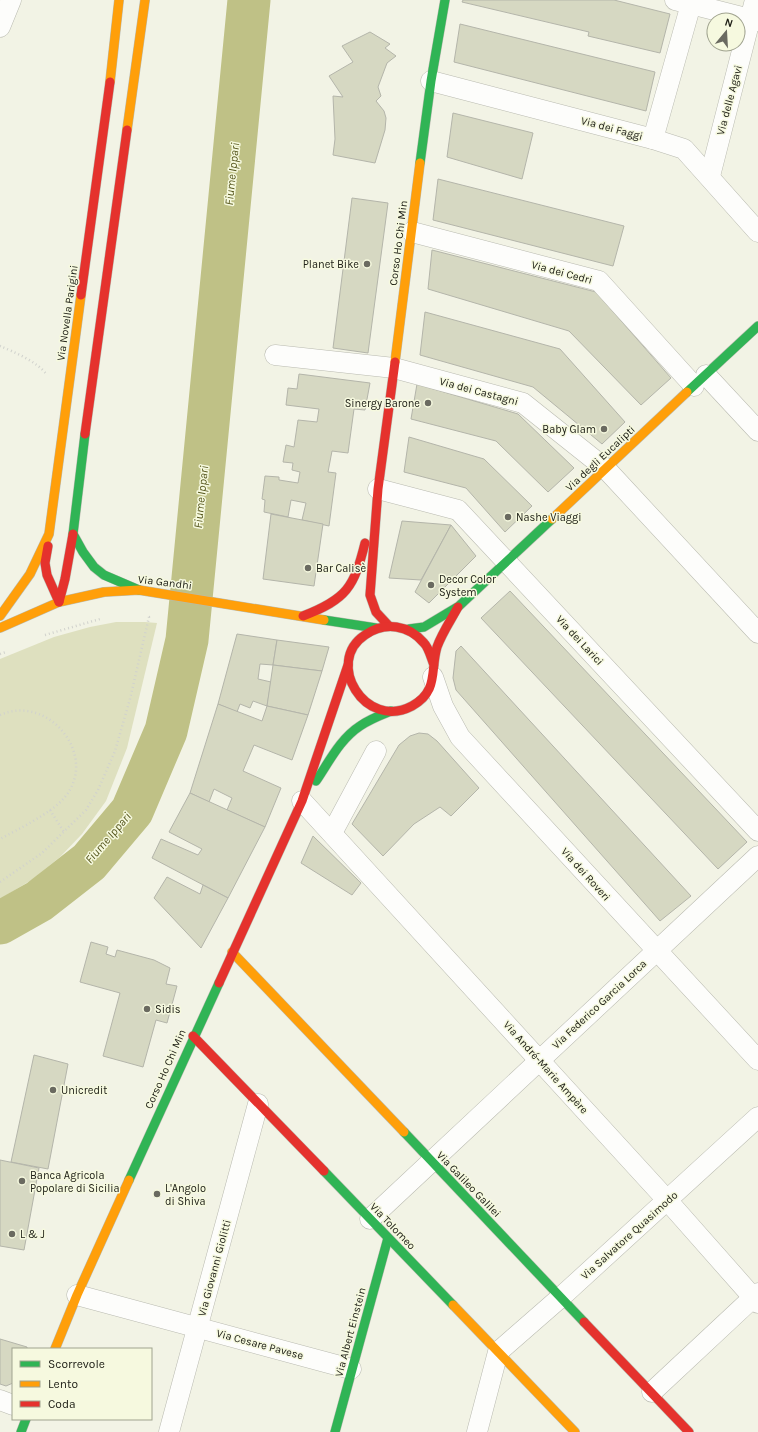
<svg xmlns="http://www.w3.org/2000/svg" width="758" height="1432" viewBox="0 0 758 1432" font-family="Karla,sans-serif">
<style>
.green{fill:#dee0bf}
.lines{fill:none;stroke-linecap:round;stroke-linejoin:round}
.river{stroke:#bfc186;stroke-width:43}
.building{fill:#d6d8c2;stroke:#b4b5aa}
.street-casing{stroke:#b9bab0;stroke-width:21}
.fast-casing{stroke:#b9bab0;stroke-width:10}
.slow-casing{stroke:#b9bab0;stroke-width:10}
.jam-casing{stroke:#b9bab0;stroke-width:10}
.path{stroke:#d1d2cd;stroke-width:2.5;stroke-dasharray:1 3;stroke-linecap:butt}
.street{stroke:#fdfdfb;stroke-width:20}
.fast{stroke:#30b455;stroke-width:9}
.slow{stroke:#ff9f0a;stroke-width:9}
.jam{stroke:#e5322d;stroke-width:9}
.poi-dot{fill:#6a6a60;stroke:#f6f9df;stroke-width:1.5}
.labels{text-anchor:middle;stroke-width:3;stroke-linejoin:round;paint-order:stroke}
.street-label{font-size:11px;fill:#202118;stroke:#f6f9df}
.poi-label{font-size:11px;fill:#202118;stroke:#f6f9df;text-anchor:start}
.water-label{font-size:12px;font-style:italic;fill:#55561c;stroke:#f6f9df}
</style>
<rect width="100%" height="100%" fill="#f2f3e5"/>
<path class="green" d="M116,622H145L157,623L127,748L106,801L82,834L60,857L33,879L0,899V659L54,637L90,627Z"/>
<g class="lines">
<path class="river" d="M0,923L39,901L89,862L132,811L166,731L187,640L249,0"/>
</g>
<g class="building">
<path d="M463,0H614L670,14L660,53L588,36L589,32L462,2Z"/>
<path d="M460,24L655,72L646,111L454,62Z"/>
<path d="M370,32L390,44L385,48L396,56L387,63L378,87L381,96L376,101L384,111L386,118L385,130L375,163L333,155L335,139L333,96L343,97L329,76L353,62L342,46Z"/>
<path d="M453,113L533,133L522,179L447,157Z"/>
<path d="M438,179L624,226L613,266L433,220Z"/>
<path d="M352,198L388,203L368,353L333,348Z"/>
<path d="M432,250L596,292L671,378L641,405L569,331L428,289Z"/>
<path d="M425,312L560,349L625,422L602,444L533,387L420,355Z"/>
<path d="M299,374L370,383L365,410L354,409L348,453L332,451L328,472L336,473L329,526L302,520L306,503L291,500L288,517L264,512L265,500L262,499L265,476L279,477V480L298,483L300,472L292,470L293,463L283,462L286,445L294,447L298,420L317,422L319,409L286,405L288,388L297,389Z"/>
<path d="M417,384L518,414L574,468L548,492L496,441L411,419Z"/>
<path d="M409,437L484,459L532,506L505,532L466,488L404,472Z"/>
<path d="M271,514L323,524L314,586L263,579Z"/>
<path d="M402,521L451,525L421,580L389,578Z"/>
<path d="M451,525L476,556L429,603L415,592Z"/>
<path d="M510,591L747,842L718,869L481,618Z"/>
<path d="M237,634L277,640L273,665L260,664L258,679L271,682L267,706L253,701L250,708L240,704L237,712L218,704Z"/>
<path d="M277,640L329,647L322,671L273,665Z"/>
<path d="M461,646L691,896L660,921L456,690L453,678L456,651Z"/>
<path d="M273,665L322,671L308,715L267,706Z"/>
<path d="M218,704L262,721L267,706L308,715L292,760L254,745L243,771L281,788L265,827L227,810L232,798L214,789L209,802L190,793Z"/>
<path d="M419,733L428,734L437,741L479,788L451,816L440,807L414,824L383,856L352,824L399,745L410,736Z"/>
<path d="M190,793L265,827L228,898L152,858L161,839L198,855L202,849L169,832Z"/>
<path d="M313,836L361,883L352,895L301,863Z"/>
<path d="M167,877L200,894L203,885L228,898L201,948L154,898Z"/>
<path d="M91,942L108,947L106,954L115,957L117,950L154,960L170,968L166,984L177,986L167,1023L156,1020L143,1067L103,1056L120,993L80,982Z"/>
<path d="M34,1055L68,1064L48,1169L11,1162Z"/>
<path d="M0,1160L39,1168L24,1250L0,1246Z"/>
<path d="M0,1339L27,1347V1349H13V1383L6,1386L0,1384Z"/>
</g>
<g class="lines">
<defs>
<g id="street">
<path d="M675,0L758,21"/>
<path d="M0,27L11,0"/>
<path d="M431,81L653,139L684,149L758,232"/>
<path d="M653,139L691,4"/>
<path d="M710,176L755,0"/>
<path d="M412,232L599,281L694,386"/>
<path d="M275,355L394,368L523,403L606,469L758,633"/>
<path d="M706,375L758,431"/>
<path d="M378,489L458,510L758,831"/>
<path d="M433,677L443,706L460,737L758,1060"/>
<path d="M302,801L667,1200L758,1303"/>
<path d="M332,833L376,751"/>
<path d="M370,1219L758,856"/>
<path d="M77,1295L351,1369"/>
<path d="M652,1392L758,1293"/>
<path d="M0,1400L13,1405"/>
<path d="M169,1432L258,1104"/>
<path d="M477,1432L498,1352L561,1297L758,1117"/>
</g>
<g id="fast">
<path d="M420,163L431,81L445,0"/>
<path d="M687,392L758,326"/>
<path d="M85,434L73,534L83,552L94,567L104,575L139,590"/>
<path d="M324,620L376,628"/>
<path d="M409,629L424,627L459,606L552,519"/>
<path d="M316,781C329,762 340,739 360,726C370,719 381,715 391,711"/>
<path d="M404,1132L584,1322"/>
<path d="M324,1171L453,1305"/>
<path d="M129,1180L219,983"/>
<path d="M21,1432L26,1419"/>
<path d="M335,1432L388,1238"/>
</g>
<g id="slow">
<path d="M110,82L119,0"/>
<path d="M127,130L145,0"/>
<path d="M395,362L420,163"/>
<path d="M552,519L687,392"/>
<path d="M0,616L30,574L49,534L81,295"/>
<path d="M0,628L59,602L104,592L139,590L324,620"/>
<path d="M232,952L404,1132"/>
<path d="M453,1305L575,1432"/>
<path d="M55,1349L77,1295L129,1180"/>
</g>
<g id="jam">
<path d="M81,295L110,82"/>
<path d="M85,434L127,130"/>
<path d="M48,546L45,563L47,575L59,602"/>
<path d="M59,602L65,579L73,534"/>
<path d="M303,616C347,599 354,587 365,543"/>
<path d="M388,625L376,612L370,595L378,489L395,362"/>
<path d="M434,665C431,658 429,648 424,643C409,625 385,621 365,635C324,662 365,731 412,706C439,691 430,671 437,647C442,633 451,620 458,607"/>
<path d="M219,983L302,801L348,665"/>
<path d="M193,1036L324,1171"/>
<path d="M584,1322L689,1432"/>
</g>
</defs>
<use href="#street" class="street-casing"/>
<use href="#fast" class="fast-casing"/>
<use href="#slow" class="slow-casing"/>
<use href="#jam" class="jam-casing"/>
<g class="path">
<path d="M0,346C14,352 38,362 47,375"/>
<path d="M45,635L100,619"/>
<path d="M0,654L6,652"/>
<path d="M0,715C49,693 100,757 64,798C53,812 17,830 0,839"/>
<path d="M50,810L64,832"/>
<path d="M0,882L42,853L86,810L98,790L115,751L130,699L149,617L146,616"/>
</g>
<use href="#street" class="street"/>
<use href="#fast" class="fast"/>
<use href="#slow" class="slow"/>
<use href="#jam" class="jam"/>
</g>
<g class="poi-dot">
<circle cx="367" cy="264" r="4"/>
<circle cx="428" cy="403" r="4"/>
<circle cx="604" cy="429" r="4"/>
<circle cx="508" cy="517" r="4"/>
<circle cx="308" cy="568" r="4"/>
<circle cx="431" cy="585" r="4"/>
<circle cx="147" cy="1009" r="4"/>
<circle cx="53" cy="1090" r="4"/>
<circle cx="22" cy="1181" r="4"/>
<circle cx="157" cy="1194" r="4"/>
<circle cx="12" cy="1234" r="4"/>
</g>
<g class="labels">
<g class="street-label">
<text transform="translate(729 100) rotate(-75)" y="4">Via delle Agavi</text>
<text transform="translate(612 128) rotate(15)" y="4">Via dei Faggi</text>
<text transform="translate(398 243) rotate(-83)" y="4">Corso Ho Chi Min</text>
<text transform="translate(562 272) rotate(15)" y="4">Via dei Cedri</text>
<text transform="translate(67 313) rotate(-82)" y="4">Via Novella Parigini</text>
<text transform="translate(479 391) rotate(15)" y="4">Via dei Castagni</text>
<text transform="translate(600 458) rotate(-43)" y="4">Via degli Eucalipti</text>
<text transform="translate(165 582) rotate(7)" y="4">Via Gandhi</text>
<text transform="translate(580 640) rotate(47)" y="4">Via dei Larici</text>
<text transform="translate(586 874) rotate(48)" y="4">Via dei Roveri</text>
<text transform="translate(599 1004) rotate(-43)" y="4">Via Federico Garcia Lorca</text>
<text transform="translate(546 1067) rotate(48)" y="4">Via André-Marie Ampère</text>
<text transform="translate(165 1069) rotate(-66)" y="4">Corso Ho Chi Min</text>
<text transform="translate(469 1184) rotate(46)" y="4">Via Galileo Galilei</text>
<text transform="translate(393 1226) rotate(46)" y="4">Via Tolomeo</text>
<text transform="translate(629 1235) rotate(-42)" y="4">Via Salvatore Quasimodo</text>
<text transform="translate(214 1268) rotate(-75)" y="4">Via Giovanni Giolitti</text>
<text transform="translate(350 1332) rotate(-75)" y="4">Via Albert Einstein</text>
<text transform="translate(260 1344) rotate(15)" y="4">Via Cesare Pavese</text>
</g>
<g class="poi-label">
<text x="359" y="268" text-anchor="end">Planet Bike</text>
<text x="420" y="407" text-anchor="end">Sinergy Barone</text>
<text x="596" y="433" text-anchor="end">Baby Glam</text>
<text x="516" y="521">Nashe Viaggi</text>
<text x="316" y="572">Bar Calisè</text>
<text x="439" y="583">Decor Color<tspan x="439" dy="13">System</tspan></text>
<text x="155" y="1013">Sidis</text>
<text x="61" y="1094">Unicredit</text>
<text x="30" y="1179">Banca Agricola<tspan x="30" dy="13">Popolare di Sicilia</tspan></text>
<text x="165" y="1192">L'Angolo<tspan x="165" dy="13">di Shiva</tspan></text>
<text x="20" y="1238">L &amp; J</text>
</g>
<g class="water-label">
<text transform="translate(232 174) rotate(-84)" y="4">Fiume Ippari</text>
<text transform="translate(201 497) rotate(-84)" y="4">Fiume Ippari</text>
<text transform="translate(108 838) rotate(-49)" y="4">Fiume Ippari</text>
</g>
</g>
<rect x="12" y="1348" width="140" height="72" fill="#f6f9df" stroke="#a0a38f"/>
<rect x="20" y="1361" width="20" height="6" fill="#30b455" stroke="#a0a38f"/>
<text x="48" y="1368" font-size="12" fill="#202118">Scorrevole</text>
<rect x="20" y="1381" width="20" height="6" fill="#ff9f0a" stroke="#a0a38f"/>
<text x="48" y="1388" font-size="12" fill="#202118">Lento</text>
<rect x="20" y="1401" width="20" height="6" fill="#e5322d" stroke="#a0a38f"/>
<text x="48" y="1408" font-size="12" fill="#202118">Coda</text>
<g transform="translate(726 32) rotate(18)"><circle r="19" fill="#f6f9df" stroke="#a0a38f"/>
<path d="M0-3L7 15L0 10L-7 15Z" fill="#6a6a60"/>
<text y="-6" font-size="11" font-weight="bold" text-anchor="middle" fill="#202118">N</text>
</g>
</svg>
